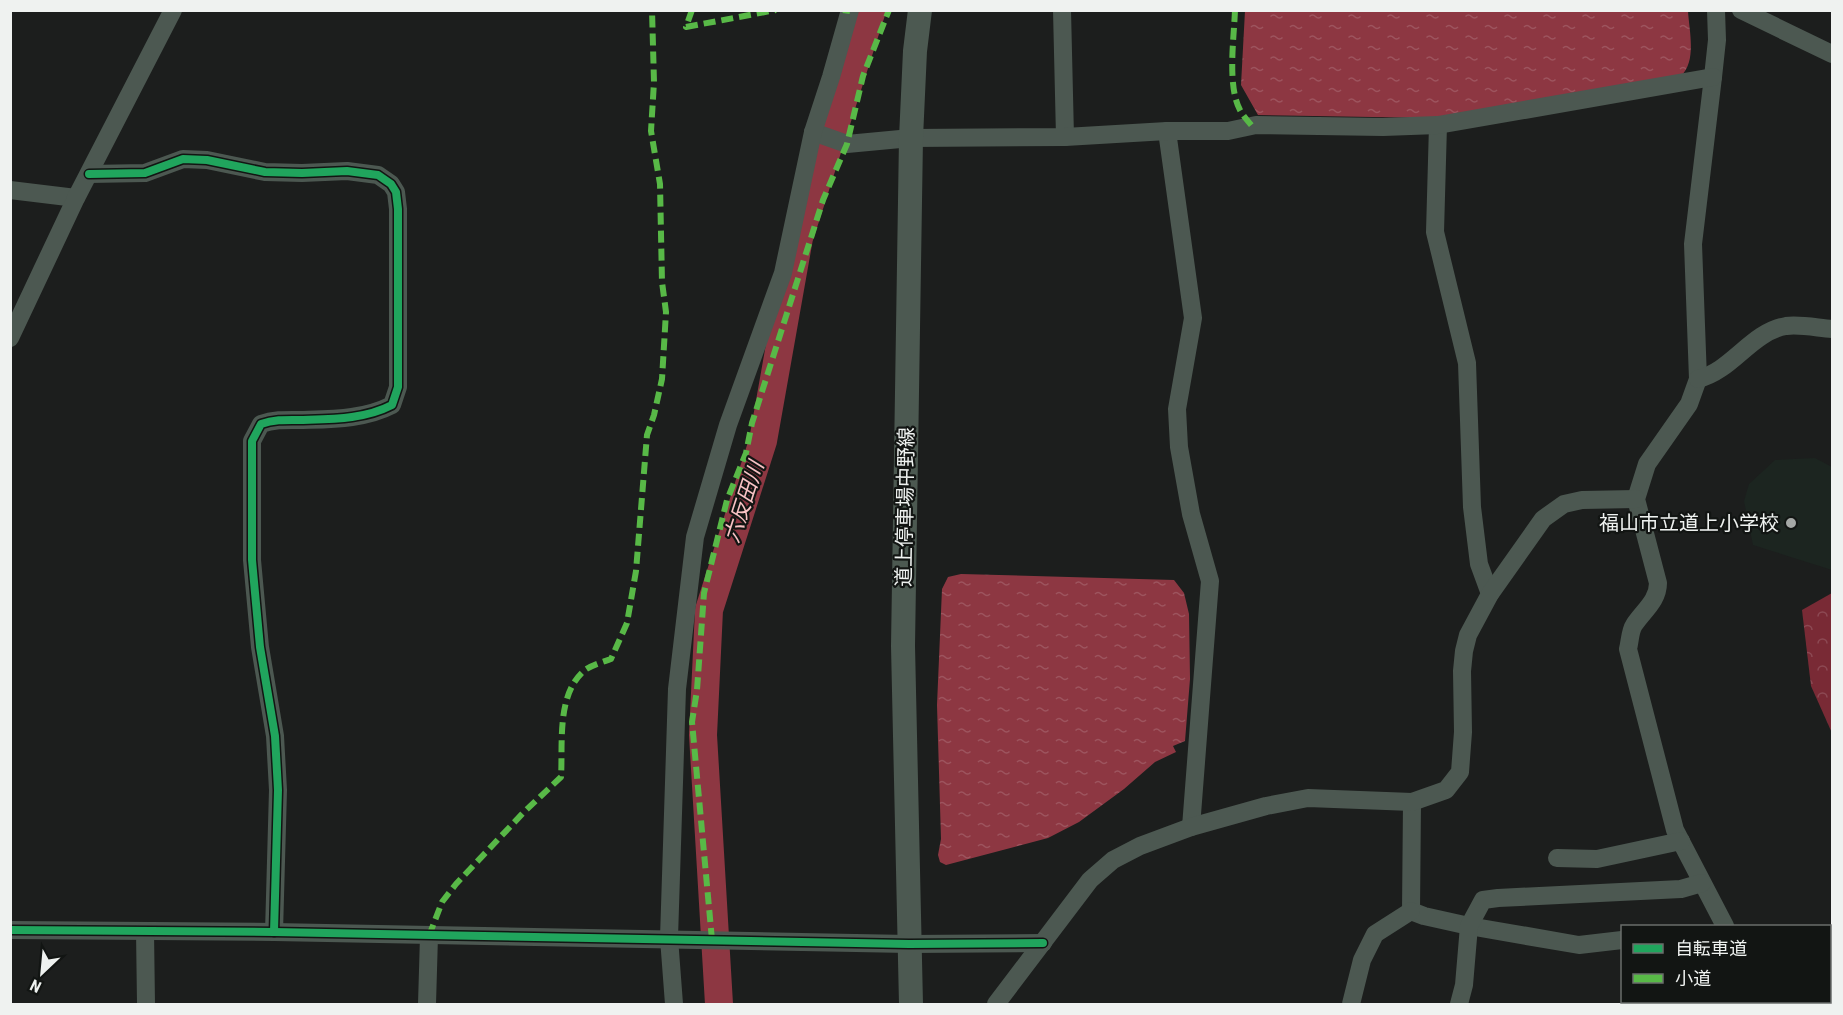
<svg xmlns="http://www.w3.org/2000/svg" width="1843" height="1015" viewBox="0 0 1843 1015" font-family="'Roboto Condensed','Noto Sans JP',sans-serif">
<style>
.built{fill:#1c2520}
.forest{fill:url(#forest-crowns)}
.water{fill:url(#water-ripples)}
.lines{fill:none;stroke-linecap:round;stroke-linejoin:round}
.river{stroke:#8d3742;stroke-width:28}
.minor{stroke:#4c5851;stroke-width:18}
.major{stroke:#4c5951;stroke-width:24}
.quiet{stroke:#58b947;stroke-width:6;stroke-dasharray:12 6;stroke-linecap:butt}
.cycleway-casing{stroke:#121513;stroke-width:11}
.cycleway{stroke:#20a55d;stroke-width:8}
.poi-dot{fill:#a5a8a6;stroke:#121513;stroke-width:2}
.labels{text-anchor:middle;stroke-width:4.5;stroke-linejoin:round;paint-order:stroke}
.street-label{font-size:20px;fill:#eff2f0;stroke:#121513}
.poi-label{font-size:20px;fill:#eff2f0;stroke:#121513;text-anchor:end}
.water-label{font-size:21px;font-style:italic;fill:#f9c3c5;stroke:#121513}
</style>
<defs>
<pattern id="forest-crowns" width="20" height="18" patternUnits="userSpaceOnUse" patternTransform="scale(1.5)"><rect width="20" height="18" fill="#792a35"/><path d="M2 6a3 3 0 1 1 6 0M12 15a3 3 0 1 1 6 0" fill="none" stroke="#8c4953"/></pattern>
<pattern id="water-ripples" width="26" height="14" patternUnits="userSpaceOnUse" patternTransform="scale(1.5)"><rect width="26" height="14" fill="#8d3742"/><path d="M2 4q2-2 4 0t4 0M15 11q2-2 4 0t4 0" fill="none" stroke="#9d545e"/></pattern>
</defs>
<rect width="100%" height="100%" fill="#1c1e1d"/>
<path class="built" d="M1815,458L1832,467V570L1753,545L1744,501L1749,484L1775,460Z"/>
<path class="forest" d="M1832,593V733L1811,686L1802,610Z"/>
<g class="water">
<path d="M1245,11H1688C1689,30 1697,61 1681,76L1431,118L1258,115L1241,85Z"/>
<path d="M961,574L1174,580L1184,593L1189,614L1190,679L1185,741L1173,746L1176,752L1155,762L1124,789L1079,822L1048,838L946,865L940,862L938,855L941,839L937,705L942,589L948,577Z"/>
</g>
<g class="lines">
<path class="river" d="M719,1004L703,735L709,610L763,441L799,238L872,10"/>
<g class="minor">
<path d="M1062,10L1065,137"/>
<path d="M1716,10L1717,40L1713,77L1693,244L1698,379L1689,404L1647,464L1636,499L1658,583C1658,601 1643,611 1634,625C1630,631 1630,641 1628,649L1675,830L1725,926"/>
<path d="M1741,10L1832,54"/>
<path d="M1438,125L1435,232L1467,363L1472,507L1479,564L1490,594"/>
<path d="M1167,131L1193,318L1177,409L1179,447L1191,514L1210,581L1191,827"/>
<path d="M813,132L847,144L911,138L1065,137L1167,131H1228L1256,125L1383,127L1438,125L1713,77"/>
<path d="M89,174L145,173L183,159L207,160L265,172L302,173L347,171L378,175L391,184L396,192L398,209V387L392,405C365,419 334,419 303,420C288,420 275,419 261,424L252,441V560L260,647L275,736L278,790L274,932"/>
<path d="M10,190L76,198"/>
<path d="M10,338L76,198L173,10"/>
<path d="M1698,379C1732,371 1751,332 1786,326C1800,324 1818,328 1832,329"/>
<path d="M1412,802L1411,911L1424,916L1469,926L1579,945L1622,940"/>
<path d="M1557,858L1597,859L1681,841"/>
<path d="M10,930L274,932L909,944L1043,943"/>
<path d="M145,931L146,1004"/>
<path d="M1756,1002V1004"/>
<path d="M427,1004L429,936"/>
<path d="M674,1004L669,938L677,689L695,537L728,425L783,273L813,132L831,77L850,10"/>
<path d="M996,1004L1090,880L1113,860L1140,846L1191,827L1266,806L1308,798L1412,802L1446,790L1460,772L1463,732L1462,671L1464,651L1468,635L1490,594L1543,519L1564,504L1582,500L1636,499"/>
<path d="M1351,1004L1362,960L1375,934L1411,911"/>
<path d="M1459,1004L1464,985L1469,926L1483,900L1498,898L1681,889L1702,883"/>
</g>
<path class="major" d="M911,1004L903,646L911,138L915,51L920,10"/>
<g class="quiet">
<path d="M692,10L686,27L776,10"/>
<path d="M843,10L850,11"/>
<path d="M1235,10C1234,38 1227,86 1240,110C1243,116 1248,121 1252,126"/>
<path d="M429,936L442,902L456,884L523,813L561,777C563,744 556,694 585,670C592,665 603,662 611,659L627,623L636,571L647,435L654,415L662,379L666,312L662,282L660,184L651,131L654,82L652,10"/>
<path d="M712,940L692,722L697,690L704,593L727,500L746,453L752,423L823,200L847,144L863,76L889,10"/>
</g>
<defs>
<g id="cycleway">
<path d="M89,174L145,173L183,159L207,160L265,172L302,173L347,171L378,175L391,184L396,192L398,209V387L392,405C365,419 334,419 303,420C288,420 275,419 261,424L252,441V560L260,647L275,736L278,790L274,932"/>
<path d="M10,930L274,932L909,944L1043,943"/>
</g>
</defs>
<use href="#cycleway" class="cycleway-casing"/>
<use href="#cycleway" class="cycleway"/>
</g>
<circle class="poi-dot" cx="1791" cy="523" r="6"/>
<g class="labels">
<g class="street-label">
<text transform="translate(905 507) rotate(-89)" y="7">道上停車場中野線</text>
</g>
<g class="poi-label">
<text x="1779" y="530">福山市立道上小学校</text>
</g>
<g class="water-label">
<text transform="translate(744 502) rotate(-72)" y="7">六反田川</text>
</g>
</g>
<rect width="1843" height="1015" fill="none" stroke="#eff2f0" stroke-width="24"/>
<rect x="1621" y="925" width="210" height="78" fill="#121513" stroke="#6a6d6b" stroke-width="1.5"/>
<rect x="1633" y="944" width="30" height="9" fill="#20a55d" stroke="#6a6d6b" stroke-width="1.5"/>
<text x="1675" y="955" font-size="18" fill="#eff2f0">自転車道</text>
<rect x="1633" y="974" width="30" height="9" fill="#58b947" stroke="#6a6d6b" stroke-width="1.5"/>
<text x="1675" y="985" font-size="18" fill="#eff2f0">小道</text>
<g transform="translate(42 973) rotate(206)" stroke="#121513" stroke-width="4.5" paint-order="stroke">
<path d="M0-4.5L10 22L0 15L-10 22Z" fill="#eff2f0"/>
<text y="-9" font-size="16" font-weight="bold" text-anchor="middle" fill="#eff2f0">N</text>
</g>
</svg>
